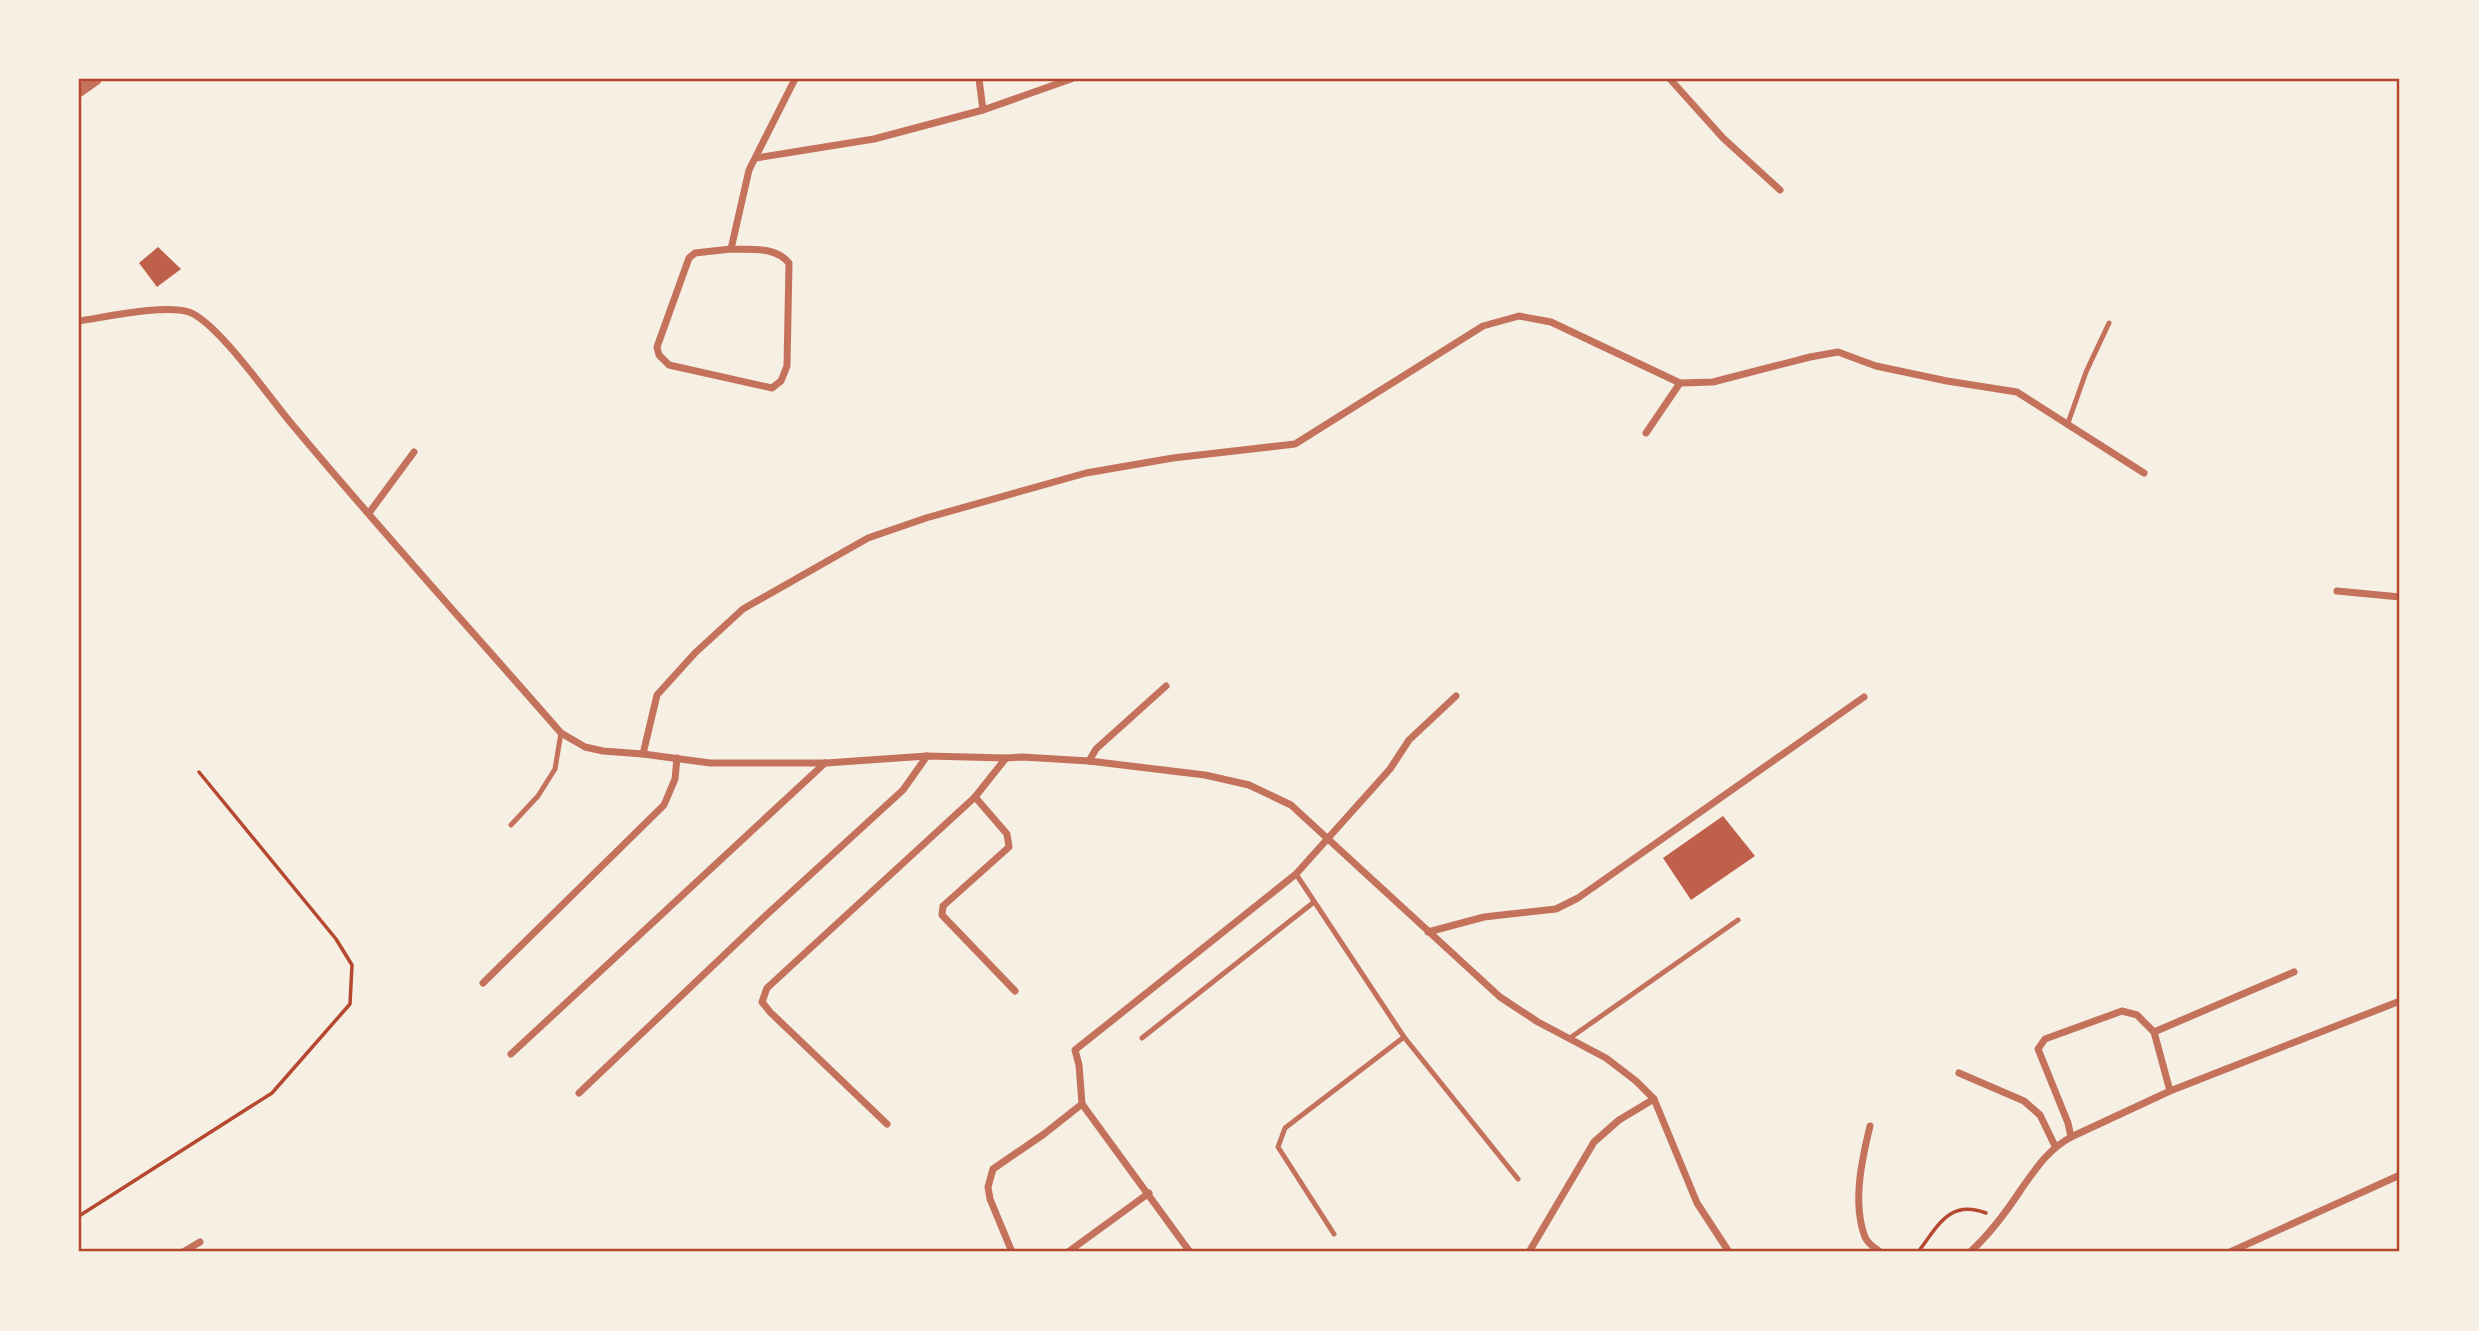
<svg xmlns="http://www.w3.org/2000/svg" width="2479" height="1331" viewBox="0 0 2479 1331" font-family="Rubik,sans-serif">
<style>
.building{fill:#bf614a}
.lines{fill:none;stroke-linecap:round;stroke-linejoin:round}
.path{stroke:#b5482f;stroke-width:3.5}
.service{stroke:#c5725c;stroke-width:5}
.minor{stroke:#c5725c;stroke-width:7}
.tertiary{stroke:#c5725c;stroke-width:12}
.neatline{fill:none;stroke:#b5482f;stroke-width:2.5}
</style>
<rect width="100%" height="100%" fill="#f6efe4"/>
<g class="building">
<path d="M158,247L181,269L157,287L139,263Z"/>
<path d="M1723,816L1755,856L1691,900L1663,858Z"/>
</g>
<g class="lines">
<g class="path">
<path d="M79,1216L272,1093L350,1004L352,965L336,939L199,772"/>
<path d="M1918,1252C1938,1226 1949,1199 1986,1213"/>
</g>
<g class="service">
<path d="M2068,423L2086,372L2109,323"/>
<path d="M511,825L538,796L555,769L561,733"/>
<path d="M1296,874L1404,1037L1518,1179"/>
<path d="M1142,1038L1314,902"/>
<path d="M1570,1038L1738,920"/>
<path d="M1334,1234L1278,1147L1285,1128L1404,1037"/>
</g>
<g class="minor">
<path d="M979,79L983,110"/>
<path d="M1670,79L1723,138L1780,190"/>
<path d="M756,158L874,139L983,110L1071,79"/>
<path d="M731,249C752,250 775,246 789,263L787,366L781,381L772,388L669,365L659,355L657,347L689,258L695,253Z"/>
<path d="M731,249L749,170L795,79"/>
<path d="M79,321C107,317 164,304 189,312C219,323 273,403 296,429C382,532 473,632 561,733L585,747L603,751L643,754L710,763H826L927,756L1006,758L1022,757L1089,761L1205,775L1249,785L1291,805L1500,997L1538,1022L1606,1058L1636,1081L1654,1099L1697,1203L1729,1252"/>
<path d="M1646,433L1680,383"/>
<path d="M369,513L414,452"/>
<path d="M2337,591L2400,597"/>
<path d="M643,754L657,695L695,653L743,609L868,538L926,518L1086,473L1173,458L1295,444L1483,326L1519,316L1551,322L1680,383L1713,382L1810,357L1838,352L1876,366L1947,381L2017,392L2144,473"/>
<path d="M1089,761L1096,749L1166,686"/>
<path d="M975,797L1007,834L1009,847L943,906L942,915L1015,991"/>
<path d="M1428,932L1484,917L1556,909L1578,898L1864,697"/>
<path d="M483,983L664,805L675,779L677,758"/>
<path d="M2154,1032L2294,972"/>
<path d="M511,1054L825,763"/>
<path d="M1959,1073L2024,1101L2040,1115L2055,1146"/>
<path d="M2170,1091L2154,1032L2137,1015L2122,1011L2045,1039L2038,1049L2068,1123L2071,1137L2170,1091L2400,1001"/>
<path d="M579,1093L762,919L903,790L927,756"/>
<path d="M887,1124L770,1012L762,1002L767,988L975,797L1006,758"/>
<path d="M1870,1126C1862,1159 1852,1203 1865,1237C1867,1243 1875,1248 1880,1252"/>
<path d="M183,1252L200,1242"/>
<path d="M1012,1252L990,1199L988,1187L993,1169L1044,1134L1082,1104"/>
<path d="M1068,1252L1149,1193"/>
<path d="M1190,1252L1082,1104L1079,1065L1075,1050L1296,874L1390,769L1409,740L1456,696"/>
<path d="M1529,1252L1594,1142L1619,1120L1654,1099"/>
<path d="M1970,1252C1990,1234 2007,1211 2022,1188C2037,1167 2048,1150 2071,1137"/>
<path d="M2230,1252L2400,1175"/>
</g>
<path class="tertiary" d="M79,91L96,79"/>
</g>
<rect width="2479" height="1331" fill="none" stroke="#f6efe4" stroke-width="161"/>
<rect x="80" y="80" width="2318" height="1170" class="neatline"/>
</svg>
